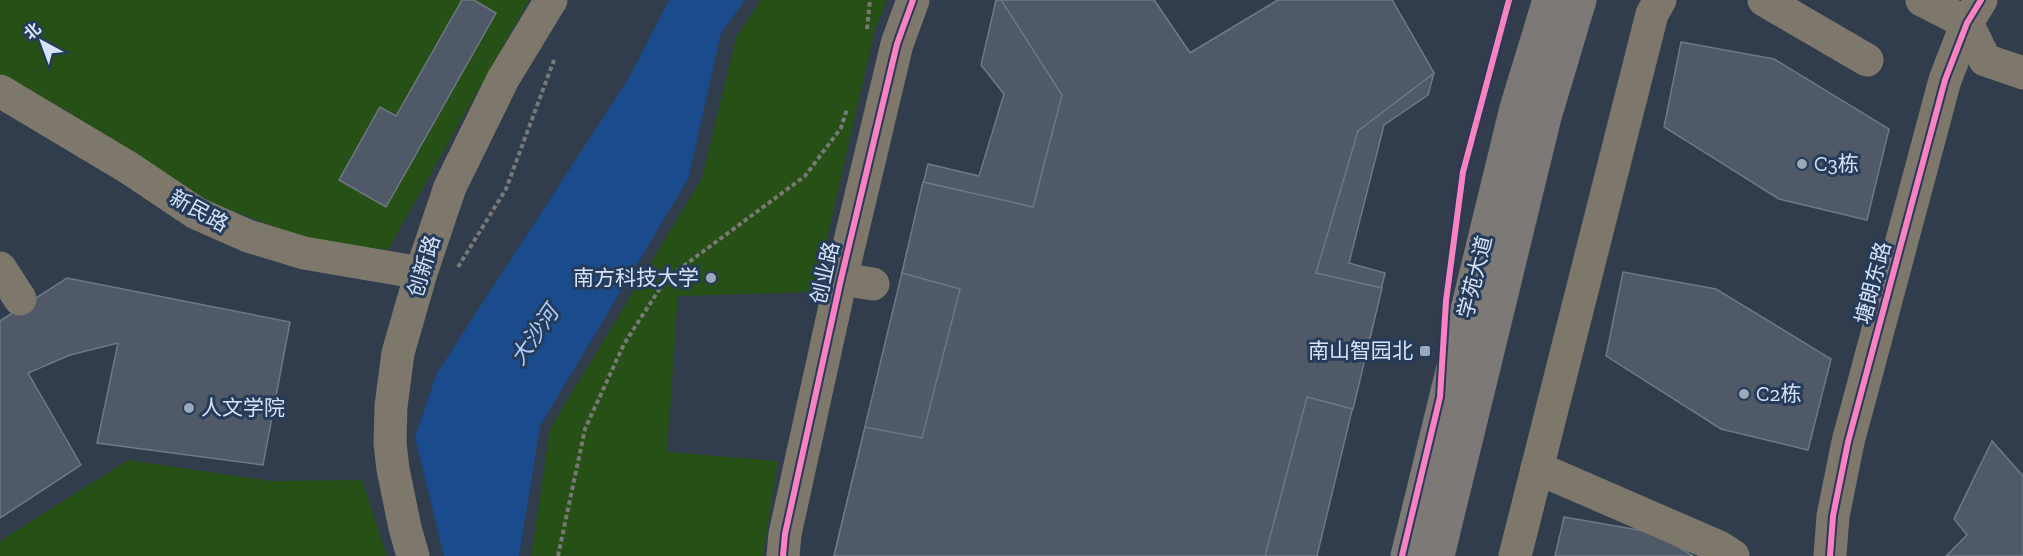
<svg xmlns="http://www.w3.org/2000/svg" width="2023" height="556" viewBox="0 0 2023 556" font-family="'Zilla Slab','Noto Sans SC',serif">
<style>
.green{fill:#265015}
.water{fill:#194b8d}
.building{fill:#4f5967;stroke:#6e7886;stroke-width:1.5}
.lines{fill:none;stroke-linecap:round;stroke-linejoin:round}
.path{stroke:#797875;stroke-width:4;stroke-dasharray:4.5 3;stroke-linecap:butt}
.minor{stroke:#7e776c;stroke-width:33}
.major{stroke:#7d7976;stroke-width:33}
.cycleway-casing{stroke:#253b59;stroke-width:10}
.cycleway{stroke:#ff80c0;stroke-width:6}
.poi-dot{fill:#9ca9bb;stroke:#253b59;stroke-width:2}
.labels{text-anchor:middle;stroke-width:6;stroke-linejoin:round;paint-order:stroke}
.poi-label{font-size:21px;fill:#d5e3f6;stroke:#253b59;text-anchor:start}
.street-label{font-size:21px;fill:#d5e3f6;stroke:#253b59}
.water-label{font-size:22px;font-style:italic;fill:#adcefe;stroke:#253b59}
</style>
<rect width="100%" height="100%" fill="#313d4d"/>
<g class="green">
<path d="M0,0H529L388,250L307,239L212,203L56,104L0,77Z"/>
<path d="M761,0H887L874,33L815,292L678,296L667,452L778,461L763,556H531L550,429L702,178L736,37Z"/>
<path d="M128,460L271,481L362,480L387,556H0V541Z"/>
</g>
<path class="water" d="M669,0H745L721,33L688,179L540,426L519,556H444L415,437L437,373L629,78Z"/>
<g class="building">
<path d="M462,0H474L496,13L386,207L339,180L380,107L396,116Z"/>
<path d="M996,0H1154L1190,53L1278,0H1392L1434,73L1428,95L1384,125L1349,263L1385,273L1317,556H834L928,164L979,176L1004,94L981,65Z"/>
<path d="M1001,0H1154L1190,53L1278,0H1392L1434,73L1358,131L1316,273L1382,288L1353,409L1307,397L1265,556H834L865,427L922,438L960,289L902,273L923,182L1033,207L1062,95Z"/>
<path d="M1681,42L1774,59L1889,129L1867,220L1779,199L1664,127Z"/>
<path d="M1623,272L1716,289L1831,359L1808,450L1721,429L1606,356Z"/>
<path d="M67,278L290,322L263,465L97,443L118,343L70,355L28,373L81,465L0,518V321Z"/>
<path d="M1992,441L2023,476V556H1946L1967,535L1954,519Z"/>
<path d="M1564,517L1656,533L1693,556H1555Z"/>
</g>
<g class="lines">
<g class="path">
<path d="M867,29L870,0"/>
<path d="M458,267L506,189L554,60"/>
<path d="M558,556L585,429L624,344L666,279L805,176L841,128L847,109"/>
</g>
<g class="minor">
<path d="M1764,0L1867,60"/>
<path d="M1922,0L1967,23L1985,60L2023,73"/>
<path d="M0,91L129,168L196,213L248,236L304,253L421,273"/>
<path d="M0,268L20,299"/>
<path d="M841,279L873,284"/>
<path d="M1537,468L1719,547L1733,556"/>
<path d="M413,556L405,528L393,469L390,443L391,406L398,353L421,273L450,187L503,79L551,0"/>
<path d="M783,556L785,534L841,279L897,44L913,0"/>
<path d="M1515,556L1652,14L1660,0"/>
<path d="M1830,556L1833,516L1848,442L1945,80L1967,23L1981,0"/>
</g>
<g class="major">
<path d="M1407,556L1516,108L1549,0"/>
<path d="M1438,556L1545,117L1580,0"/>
</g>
<defs>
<g id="cycleway">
<path d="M783,556L785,534L841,279L897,44L913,0"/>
<path d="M1402,556L1440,397L1446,301L1463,172L1509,0"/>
<path d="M1830,556L1833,516L1848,442L1945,80L1967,23L1981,0"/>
</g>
</defs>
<use href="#cycleway" class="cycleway-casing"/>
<use href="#cycleway" class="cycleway"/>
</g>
<g class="poi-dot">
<circle cx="1802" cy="164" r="6"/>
<circle cx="711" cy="278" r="6"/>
<rect x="1419" y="345" width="12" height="12" rx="3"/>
<circle cx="1744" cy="394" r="6"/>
<circle cx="189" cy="408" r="6"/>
</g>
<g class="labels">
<g class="poi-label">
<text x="1814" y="171">C3栋</text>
<text x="699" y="285" text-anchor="end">南方科技大学</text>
<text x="1413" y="358" text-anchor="end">南山智园北</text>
<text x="1756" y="401">C2栋</text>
<text x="201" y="415">人文学院</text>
</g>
<g class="street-label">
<text transform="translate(199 211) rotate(29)" y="7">新民路</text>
<text transform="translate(424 266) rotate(-73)" y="7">创新路</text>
<text transform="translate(825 273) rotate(-77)" y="7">创业路</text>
<text transform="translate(1475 277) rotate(-76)" y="7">学苑大道</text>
<text transform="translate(1873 283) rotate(-75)" y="7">塘朗东路</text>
</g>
<g class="water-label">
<text transform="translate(534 335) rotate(-55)" y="8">大沙河</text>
</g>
</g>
<g transform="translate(42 42) rotate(319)" stroke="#253b59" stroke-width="4.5" paint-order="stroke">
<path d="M0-4.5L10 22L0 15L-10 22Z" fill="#d5e3f6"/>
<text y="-9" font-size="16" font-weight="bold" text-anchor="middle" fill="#d5e3f6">北</text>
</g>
</svg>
